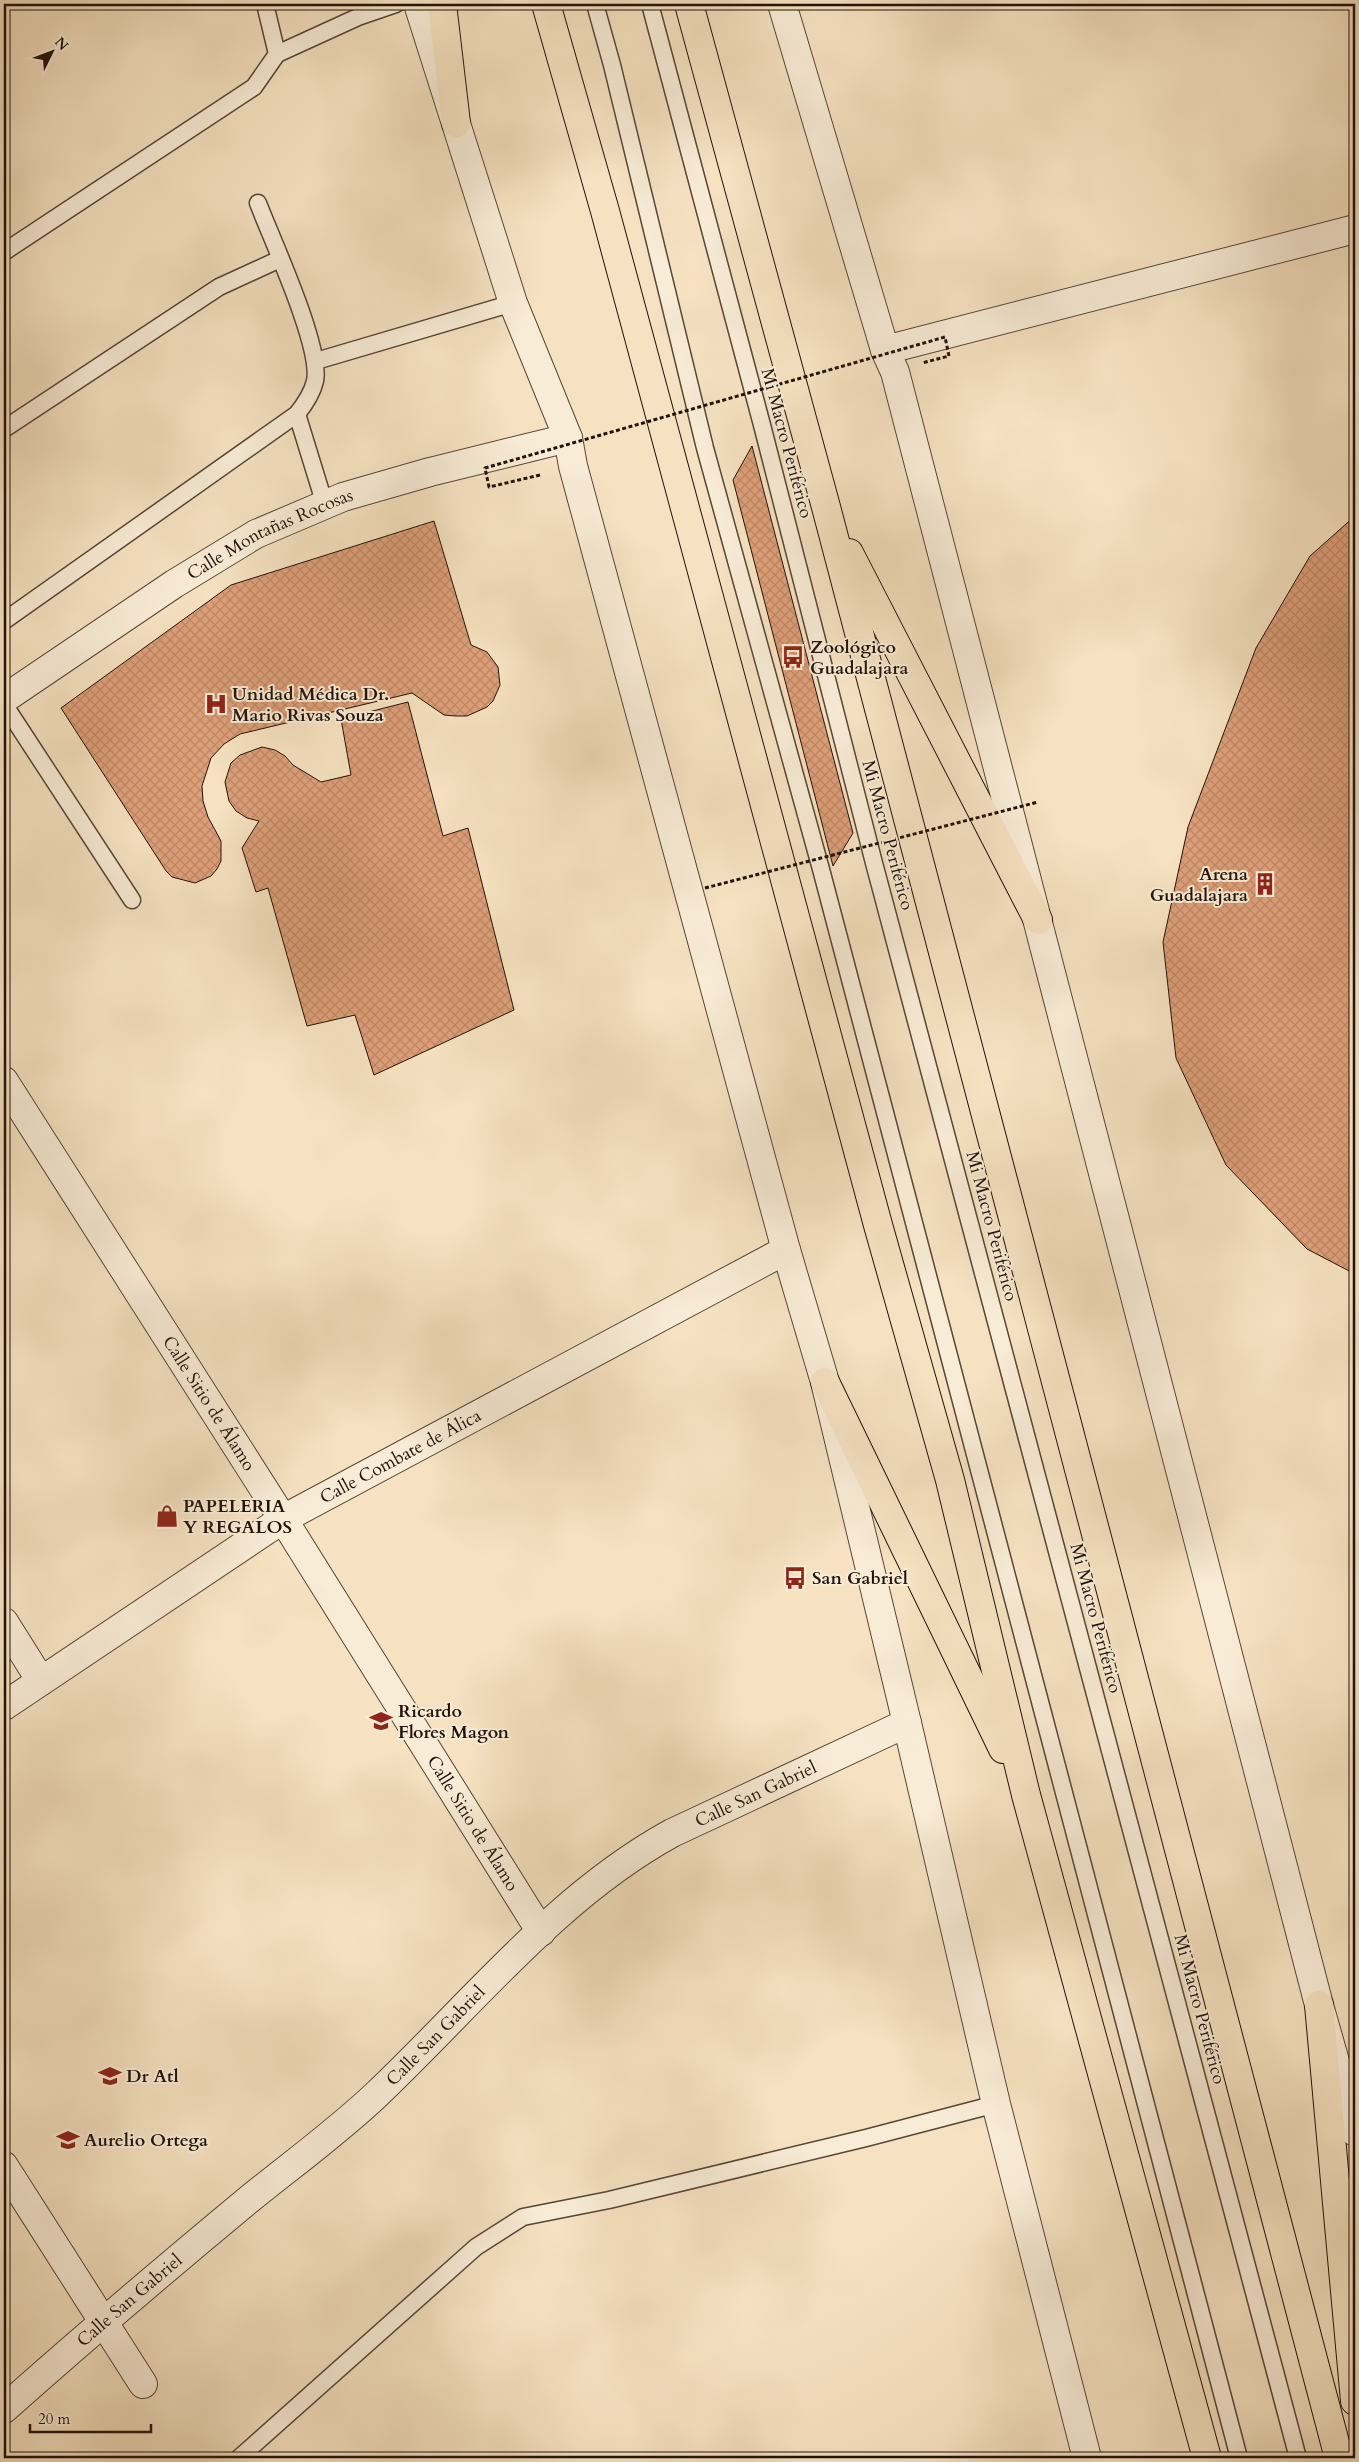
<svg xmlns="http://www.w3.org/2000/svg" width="1359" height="2462" viewBox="0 0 1359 2462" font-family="Cardo,serif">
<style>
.building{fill:url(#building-cross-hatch);stroke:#22120a}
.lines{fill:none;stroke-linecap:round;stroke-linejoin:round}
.service-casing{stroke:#574638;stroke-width:19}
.minor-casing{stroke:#574638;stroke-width:30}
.tertiary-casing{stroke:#574638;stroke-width:30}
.trunk-casing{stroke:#22120a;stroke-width:30}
.service{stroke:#f9ecd7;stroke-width:16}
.minor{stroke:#f9ecd7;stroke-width:28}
.tertiary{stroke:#f9ecd7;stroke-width:28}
.trunk{stroke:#f6e2c1;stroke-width:28}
.path-bridge{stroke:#22120a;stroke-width:3;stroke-dasharray:4 2.5;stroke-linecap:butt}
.labels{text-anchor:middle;stroke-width:4;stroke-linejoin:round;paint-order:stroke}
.street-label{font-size:18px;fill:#22120a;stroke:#f9ecd7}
.poi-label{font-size:18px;font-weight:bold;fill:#22120a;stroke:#f9ecd7;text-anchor:start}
</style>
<defs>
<pattern id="building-cross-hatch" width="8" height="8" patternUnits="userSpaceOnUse" patternTransform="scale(1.25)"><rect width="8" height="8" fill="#de9f78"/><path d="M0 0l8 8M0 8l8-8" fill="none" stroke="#be8866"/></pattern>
</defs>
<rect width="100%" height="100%" fill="#f6e2c1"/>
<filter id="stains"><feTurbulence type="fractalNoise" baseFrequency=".004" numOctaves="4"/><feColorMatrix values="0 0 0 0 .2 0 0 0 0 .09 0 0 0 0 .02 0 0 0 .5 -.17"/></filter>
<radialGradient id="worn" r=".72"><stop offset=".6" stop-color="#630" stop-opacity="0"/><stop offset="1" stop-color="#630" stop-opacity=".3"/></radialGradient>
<g class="building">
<path d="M752,446L853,833L833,866L733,480Z"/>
<path d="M1355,516V1274L1307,1249L1226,1165L1176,1058L1163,942L1188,827L1256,648L1310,556Z"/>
<path d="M434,521L471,645L487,652L498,667L500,685L493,701L487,707L467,716H456L444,715L412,693L240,734L224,744L211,758L202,786L203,801L208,817L221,841V861L217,869L211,876L195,883L172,877L166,871L61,708L231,585Z"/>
<path d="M408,702L443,836L468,828L514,1010L374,1075L355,1015L307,1026L268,888L256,892L242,848L259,821L247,818L236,811L229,801L225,782L231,763L240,755L262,747L275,750L285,756L293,765L321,782L351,775L341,719Z"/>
</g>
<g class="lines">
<defs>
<g id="service">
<path d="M595,4L612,65L705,448L822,873L1239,2458"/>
<path d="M650,4L762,425L874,863L1298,2458"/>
<path d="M277,54L358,17L396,4"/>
<path d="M4,252L254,87L277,54L265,4"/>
<path d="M316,361L513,303"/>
<path d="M297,414L325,505"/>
<path d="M4,429L219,287L280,259"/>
<path d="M4,621L297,414C305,404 312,394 315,381C322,347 272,240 258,203"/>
<path d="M4,704L132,900"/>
<path d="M239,2458L476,2247L523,2217L609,2200L866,2138L996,2104"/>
</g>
<g id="minor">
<path d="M885,350L1355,229"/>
<path id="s1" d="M4,699L174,584L256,534L343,497L430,472L568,438"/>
<path id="s2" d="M4,1081L283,1519L541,1932"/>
<path d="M4,1622L41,1681"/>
<path id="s3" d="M4,1706L283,1519L786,1250"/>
<path d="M4,2166L143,2384"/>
<path id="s4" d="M4,2409C84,2338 165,2269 247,2201C290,2166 337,2132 377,2094C472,2004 557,1896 672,1833L907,1723"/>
</g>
<g id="tertiary">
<path d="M418,4L513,303L568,438L573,466L786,1250L825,1382L907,1723L996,2104L1087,2458"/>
<path d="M782,4L885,350L895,372L1319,2005L1355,2132"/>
</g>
<g id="trunk">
<path d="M442,4L456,123"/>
<path d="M546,4L605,211L878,1225L950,1480L1026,1795L1207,2458"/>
<path d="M689,4L826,507L1339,2458"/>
<path d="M849,553L1038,920"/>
<path d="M825,1382L1003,1749"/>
<path d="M1319,2005L1355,2401"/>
</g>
</defs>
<use href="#service" class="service-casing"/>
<use href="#minor" class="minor-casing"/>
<use href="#tertiary" class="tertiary-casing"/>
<use href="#trunk" class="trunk-casing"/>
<use href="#service" class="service"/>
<use href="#minor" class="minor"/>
<use href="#tertiary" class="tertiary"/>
<use href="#trunk" class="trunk"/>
<g class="path-bridge">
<path d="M540,475L489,487L485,468L945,337L949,356L922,363"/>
<path d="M705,888L1038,802"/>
</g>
</g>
<defs>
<symbol id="bus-bare" viewBox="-9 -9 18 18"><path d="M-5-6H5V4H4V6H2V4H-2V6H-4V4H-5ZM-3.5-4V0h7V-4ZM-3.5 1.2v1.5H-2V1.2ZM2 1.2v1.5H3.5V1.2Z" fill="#8f2418" stroke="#f9ecd7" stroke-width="2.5" paint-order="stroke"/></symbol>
<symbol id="hospital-bare" viewBox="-9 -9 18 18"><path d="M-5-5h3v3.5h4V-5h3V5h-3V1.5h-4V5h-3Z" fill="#8f2418" stroke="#f9ecd7" stroke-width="2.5" paint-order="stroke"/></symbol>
<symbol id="building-bare" viewBox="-9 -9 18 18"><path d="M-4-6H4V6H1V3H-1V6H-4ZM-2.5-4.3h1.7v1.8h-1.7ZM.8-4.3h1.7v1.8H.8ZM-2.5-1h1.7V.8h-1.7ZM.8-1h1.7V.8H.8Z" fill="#8f2418" stroke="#f9ecd7" stroke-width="2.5" paint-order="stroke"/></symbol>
<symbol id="shop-bare" viewBox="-9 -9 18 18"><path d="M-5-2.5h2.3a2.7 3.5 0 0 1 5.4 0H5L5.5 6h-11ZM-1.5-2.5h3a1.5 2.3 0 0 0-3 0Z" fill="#8f2418" stroke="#f9ecd7" stroke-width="2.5" paint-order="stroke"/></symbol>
<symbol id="school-bare" viewBox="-9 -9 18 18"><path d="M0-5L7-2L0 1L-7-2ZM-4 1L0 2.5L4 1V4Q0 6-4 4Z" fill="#8f2418" stroke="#f9ecd7" stroke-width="2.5" paint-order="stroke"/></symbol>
</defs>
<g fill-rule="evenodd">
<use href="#bus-bare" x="777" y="641" width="32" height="32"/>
<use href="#hospital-bare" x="200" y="688" width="32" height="32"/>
<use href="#building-bare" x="1249" y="868" width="32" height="32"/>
<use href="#shop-bare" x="151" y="1500" width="32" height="32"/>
<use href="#bus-bare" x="779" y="1562" width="32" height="32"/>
<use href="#school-bare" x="365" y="1705" width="32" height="32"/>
<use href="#school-bare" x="94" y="2060" width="32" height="32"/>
<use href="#school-bare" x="52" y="2124" width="32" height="32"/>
</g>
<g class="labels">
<g class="street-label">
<text transform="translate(787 443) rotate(75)" y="6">Mi Macro Periférico</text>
<text dy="6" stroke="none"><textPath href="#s1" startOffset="314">Calle Montañas Rocosas</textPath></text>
<text transform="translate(888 835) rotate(75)" y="6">Mi Macro Periférico</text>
<text transform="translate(992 1226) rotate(75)" y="6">Mi Macro Periférico</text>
<text dy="6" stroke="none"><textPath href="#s2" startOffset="382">Calle Sitio de Álamo</textPath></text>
<text dy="6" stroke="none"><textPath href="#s3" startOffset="469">Calle Combate de Álica</textPath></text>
<text transform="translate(1096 1618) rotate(75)" y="6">Mi Macro Periférico</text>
<text dy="6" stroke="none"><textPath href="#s4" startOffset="976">Calle San Gabriel</textPath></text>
<text dy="6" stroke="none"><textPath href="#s2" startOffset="878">Calle Sitio de Álamo</textPath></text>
<text transform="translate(1200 2009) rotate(75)" y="6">Mi Macro Periférico</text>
<text dy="6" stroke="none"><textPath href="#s4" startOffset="571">Calle San Gabriel</textPath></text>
<text dy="6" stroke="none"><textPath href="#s4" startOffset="166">Calle San Gabriel</textPath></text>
</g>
<g class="poi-label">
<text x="810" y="653">Zoológico<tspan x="810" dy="21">Guadalajara</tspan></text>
<text x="232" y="700">Unidad Médica Dr.<tspan x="232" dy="21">Mario Rivas Souza</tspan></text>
<text x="1248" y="880" text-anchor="end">Arena<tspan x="1248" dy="21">Guadalajara</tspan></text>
<text x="183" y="1512">PAPELERIA<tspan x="183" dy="21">Y REGALOS</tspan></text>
<text x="812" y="1584">San Gabriel</text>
<text x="398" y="1717">Ricardo<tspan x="398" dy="21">Flores Magon</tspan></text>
<text x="126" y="2082">Dr Atl</text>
<text x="84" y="2146">Aurelio Ortega</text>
</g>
</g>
<rect width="1359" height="2462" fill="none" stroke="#f6e2c1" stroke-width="20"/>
<rect x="5" y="5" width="1349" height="2452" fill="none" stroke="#22120a" stroke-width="2.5"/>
<rect x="10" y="10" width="1339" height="2442" fill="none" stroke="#22120a"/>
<g transform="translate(52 52) rotate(48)" stroke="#f9ecd7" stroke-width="4" paint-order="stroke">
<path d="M0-4L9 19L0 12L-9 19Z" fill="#22120a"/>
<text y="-8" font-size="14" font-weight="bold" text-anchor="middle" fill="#22120a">N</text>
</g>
<path d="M30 2424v8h121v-8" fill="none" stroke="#22120a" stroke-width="2.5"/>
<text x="38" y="2424" font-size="15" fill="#22120a" stroke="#f9ecd7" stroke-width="4" paint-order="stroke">20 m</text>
<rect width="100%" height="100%" filter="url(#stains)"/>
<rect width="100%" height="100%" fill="url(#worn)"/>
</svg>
